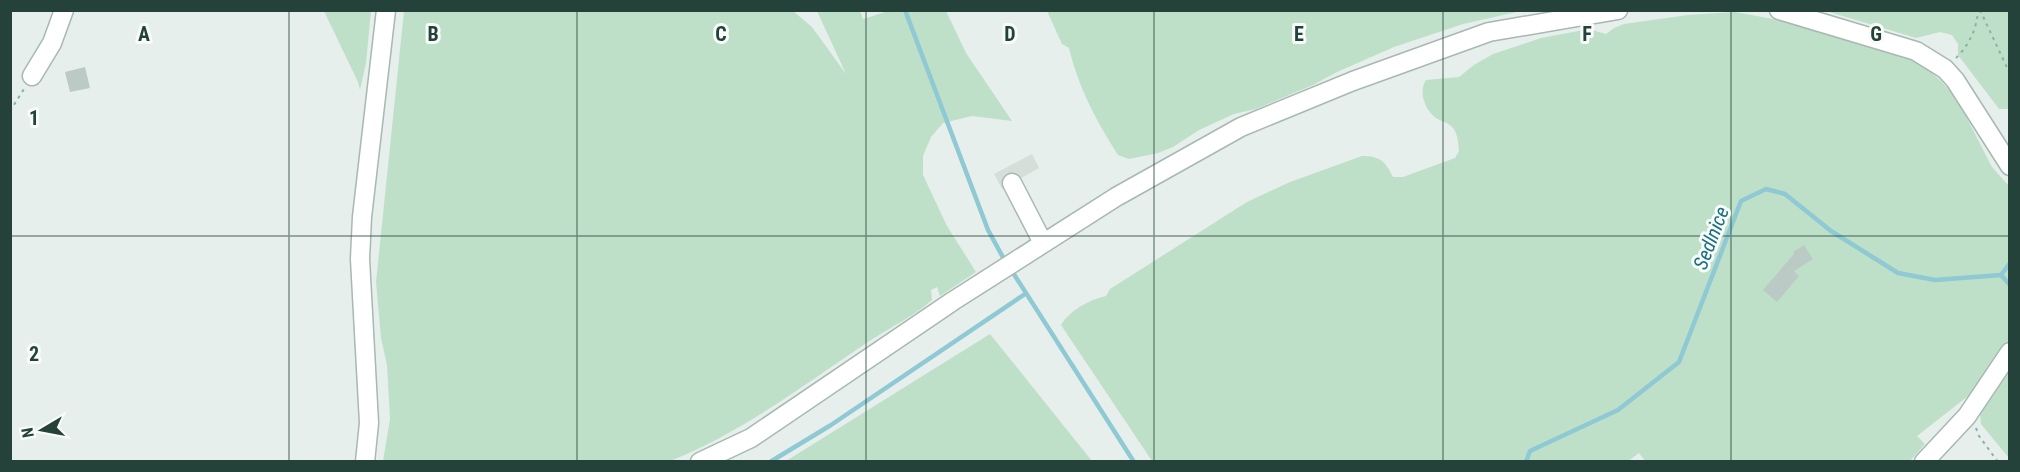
<svg xmlns="http://www.w3.org/2000/svg" width="2020" height="472" viewBox="0 0 2020 472" font-family="'Roboto Condensed',sans-serif">
<style>
.built{fill:#d4dfda}
.green{fill:#bfe0c8}
.lines{fill:none;stroke-linecap:round;stroke-linejoin:round}
.stream{stroke:#8ec9d4;stroke-width:4.5}
.building{fill:#bbcac4}
.minor-casing{stroke:#a8b8b2;stroke-width:21}
.path{stroke:#86b3a5;stroke-width:2;stroke-dasharray:3 4.5;stroke-linecap:butt}
.minor{stroke:#fff;stroke-width:18}
.grid{fill:none;stroke:#24423a;stroke-width:1.5;stroke-opacity:0.55}
.labels{text-anchor:middle;stroke-width:6;stroke-linejoin:round;paint-order:stroke}
.water-label{font-size:20px;font-style:italic;fill:#1c6f80;stroke:#f7fbf9}
.grid-label{font-size:20px;text-anchor:middle;font-weight:bold;fill:#24423a;stroke:#f7fbf9;stroke-width:6;stroke-linejoin:round;paint-order:stroke}
</style>
<rect width="100%" height="100%" fill="#e6efeb"/>
<path class="built" d="M1032,154L1039,168L1002,189L994,174Z"/>
<g class="green">
<path d="M324,11H371L366,63L360,90L358,82Z"/>
<path d="M404,11H793L812,27L846,74L817,11H860L863,19L888,11H947V13L966,53L1012,121L972,116L943,123L931,137L923,156V175L947,226L976,272L940,296L937,287L931,290L932,300C914,316 891,327 871,340C805,384 743,432 670,461H383L390,419L387,365L381,338L376,282Z"/>
<path d="M1047,11H1521L1463,24L1394,47L1337,72L1313,85L1256,109L1234,114L1199,130L1173,147L1158,153L1129,159L1118,155C1096,120 1079,89 1069,48L1062,44Z"/>
<path d="M1826,11H2009V109H1999L1958,55V44L1952,35L1940,32L1916,38Z"/>
<path d="M1735,12L1812,26L1904,55L1922,64L1940,80L1957,99L1992,167L2009,186V364L1917,436L1925,444L1910,461L1646,462L1639,453L1627,462L1152,461L1061,325C1070,310 1089,300 1106,296L1110,289L1247,202L1290,182L1362,156C1380,156 1385,161 1393,177H1403L1455,158L1459,151C1458,142 1458,131 1450,125C1446,122 1440,121 1436,118C1425,110 1418,92 1426,80L1459,77L1474,65L1493,54L1541,38L1589,29L1606,34L1614,28L1624,24L1688,15Z"/>
<path d="M990,334L1092,461H786Z"/>
<path d="M2009,372V458L1981,424L1980,414Z"/>
</g>
<g class="lines">
<g class="stream">
<path d="M905,10L988,230L1005,261"/>
<path d="M1010,268L1134,462"/>
<path d="M2001,275L2010,285"/>
<path d="M770,462L831,425L1025,294"/>
<path d="M1526,462L1530,451L1618,410L1679,362L1741,201L1766,189L1785,194L1831,231L1898,273L1935,280L2001,275L2010,263"/>
</g>
</g>
<g class="building">
<path d="M85,67L90,88L70,92L65,72Z"/>
<path d="M1804,245L1813,259L1794,271L1799,276L1777,302L1763,290L1794,254L1793,252Z"/>
</g>
<g class="lines">
<defs>
<g id="minor">
<path d="M1779,10L1916,51L1945,69L1955,80L2010,166"/>
<path d="M32,76L52,43L64,10"/>
<path d="M1012,183L1043,243"/>
<path d="M365,462L369,423L360,259L362,217L386,10"/>
<path d="M700,462L751,438L953,301L1116,197L1241,127L1353,81L1489,32L1618,10"/>
<path d="M1924,462L1967,416L2010,352"/>
</g>
</defs>
<use href="#minor" class="minor-casing"/>
<g class="path">
<path d="M1980,10L2010,74"/>
<path d="M1956,58C1969,45 1977,29 1978,10"/>
<path d="M10,111L24,89"/>
<path d="M1976,428L1979,436L1998,462"/>
</g>
<use href="#minor" class="minor"/>
</g>
<path class="grid" d="M289,10V462M577,10V462M866,10V462M1154,10V462M1443,10V462M1731,10V462M10,236H2010"/>
<g class="labels">
<g class="water-label">
<text transform="translate(1711 238) rotate(-69)" y="7">Sedlnice</text>
</g>
</g>
<g class="grid-label">
<text x="144" y="41">A</text>
<text x="433" y="41">B</text>
<text x="721" y="41">C</text>
<text x="1010" y="41">D</text>
<text x="1299" y="41">E</text>
<text x="1587" y="41">F</text>
<text x="1876" y="41">G</text>
<text x="34" y="125">1</text>
<text x="34" y="361">2</text>
</g>
<rect width="2020" height="472" fill="none" stroke="#24423a" stroke-width="24"/>
<g transform="translate(42 430) rotate(260)" stroke="#f7fbf9" stroke-width="4.5" paint-order="stroke">
<path d="M0-4.5L10 22L0 15L-10 22Z" fill="#24423a"/>
<text y="-9" font-size="16" font-weight="bold" text-anchor="middle" fill="#24423a">N</text>
</g>
</svg>
